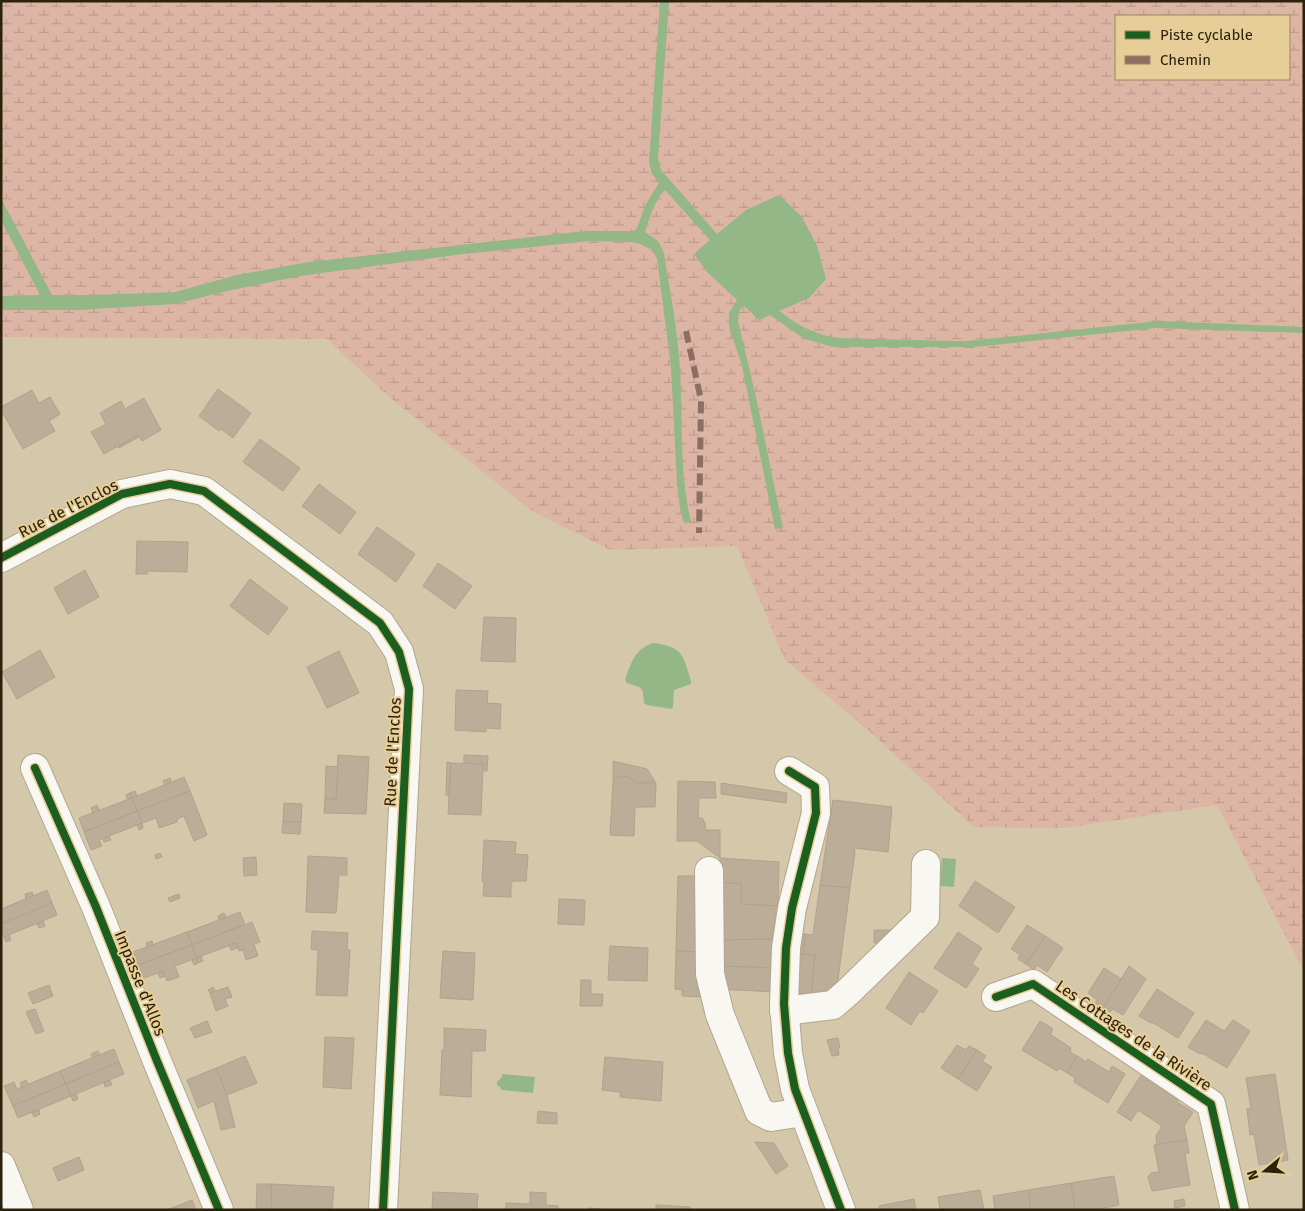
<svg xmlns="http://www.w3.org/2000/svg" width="1305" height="1211" viewBox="0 0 1305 1211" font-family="'Fira Sans',sans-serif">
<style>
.wetland{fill:url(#wetland-marsh);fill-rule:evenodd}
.water{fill:#93b787}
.building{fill:#bcad98;stroke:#b0a28c}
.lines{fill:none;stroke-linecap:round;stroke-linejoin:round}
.minor-casing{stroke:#b1a68f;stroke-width:30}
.minor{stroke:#f9f7f2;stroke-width:28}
.quiet{stroke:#8d6e63;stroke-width:6;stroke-dasharray:12 6;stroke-linecap:butt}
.cycleway-casing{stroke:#e7cd97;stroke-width:11}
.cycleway{stroke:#1b5e20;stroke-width:8}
.labels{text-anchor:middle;stroke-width:4;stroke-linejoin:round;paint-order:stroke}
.street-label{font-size:16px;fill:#2b210c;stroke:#e7cd97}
</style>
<defs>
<pattern id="wetland-marsh" width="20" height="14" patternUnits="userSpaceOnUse" patternTransform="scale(1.25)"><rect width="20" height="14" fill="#dcb5a5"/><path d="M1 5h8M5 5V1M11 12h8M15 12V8" fill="none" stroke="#bd9b8d"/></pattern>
</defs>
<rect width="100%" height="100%" fill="#d5c7a9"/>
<path class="wetland" d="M1,1H1304V971L1217,805L1064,828L974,827L868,730L785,660L737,546L610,550L532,511L388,396L327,339L1,337ZM1116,16H1289V79H1116Z"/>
<g class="water">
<path d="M660,1H669L658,158L661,170L717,234L746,210L779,195L802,217L817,246L826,279L809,298L779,311C798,325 815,335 838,338L952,341H967L1159,321L1304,327V333L1156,328L974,347H833L803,338L770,315L759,320L744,306L739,311L738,321L756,397L783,528L775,529L742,366L729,327V313L737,300L707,272L694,254L710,240L665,190C654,201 650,217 645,232L658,241L664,253C670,292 678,331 680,370C683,421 679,473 691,522L684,523L680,509L677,484L671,367L657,258L652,250L640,244L632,242L590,241L463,254L300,276L227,291L175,304L79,310H1V296L40,295L1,220V198L52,295H93L175,292L237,275L309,262L585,231H634L637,228L646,204L659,183L652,174L649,162Z"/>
<path d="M654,643C683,647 683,655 691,681V684L674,690L673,707L671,709L647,705L644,703C643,684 642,689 627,683L625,680C631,663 635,648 654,643Z"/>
<path d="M942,858L956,859L954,887L940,886Z"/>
<path d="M502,1074L535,1077L533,1093L501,1090V1088L497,1085V1082L502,1077Z"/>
</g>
<g class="building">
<path d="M218,389L251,413L233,438L221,429L219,431L199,416Z"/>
<path d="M32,390L39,403L50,397L60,414L49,421L55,431L23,449L1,410V407Z"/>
<path d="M144,398L161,430L142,441L138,435L104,454L91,432L106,424L100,413L121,401L125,409Z"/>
<path d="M138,435L139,437L119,448L118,447Z"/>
<path d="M260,439L300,468L283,491L243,462Z"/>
<path d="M319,484L356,512L340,534L302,506Z"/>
<path d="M377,527L415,554L396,582L358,554Z"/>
<path d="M137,541L188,542L187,572L147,571V574H136Z"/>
<path d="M438,563L472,586L455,609L423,586Z"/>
<path d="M85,570L99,597L68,614L54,588Z"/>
<path d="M250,579L288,608L268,635L230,606Z"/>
<path d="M484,617L516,618L515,662L481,661Z"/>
<path d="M40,650L55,677L17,699L2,672Z"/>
<path d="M339,651L359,693L327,708L307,667Z"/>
<path d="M456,690L488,691L487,703L501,704L500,729L486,728V732L455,730Z"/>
<path d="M338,755L369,757L366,814L324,813L325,798L336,799Z"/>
<path d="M464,755L488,756L487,771H483V764L464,763Z"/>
<path d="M613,761L647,769L656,783H636L629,777L619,776L613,782Z"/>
<path d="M447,762L451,763L449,795H446Z"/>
<path d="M451,763L483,764L481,815L448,814Z"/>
<path d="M326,766L338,767L336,799L325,798Z"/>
<path d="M619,776L629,777L636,783H656L655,807H635L634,836L610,835L613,782Z"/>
<path d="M184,777L190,791L137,811L132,798Z"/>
<path d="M170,778L171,782L165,785L163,781Z"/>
<path d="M678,781L715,782L716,798H699L698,818H702L705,823L706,830H720V858L697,841H677Z"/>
<path d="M721,783L787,793L786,803L721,794Z"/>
<path d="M135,791L137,796L132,798L130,793Z"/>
<path d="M190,791L207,835L194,841L184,816L177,819V822L159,828L156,818L142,823L137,811Z"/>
<path d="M130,793L132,798L127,799L126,795Z"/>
<path d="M132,798L137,811L84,832L79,818Z"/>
<path d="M833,800L892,807L888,852L854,848L855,852L850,888L820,885Z"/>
<path d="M284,803L302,804L301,822H283Z"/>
<path d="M97,805L99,810L93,813L91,808Z"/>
<path d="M137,811L142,823L99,840L102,846L91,850L84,832Z"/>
<path d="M283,822H301L300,834L282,833Z"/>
<path d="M142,823L143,828L139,830L137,825Z"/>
<path d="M109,836L111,840L104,842L103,838Z"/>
<path d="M484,840L516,842L515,854L528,855L526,881H514L511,883V897L483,896L484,882L482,881Z"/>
<path d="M160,853L162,857L156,859L155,855Z"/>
<path d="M308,856L347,858V875H339L336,913L306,912Z"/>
<path d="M256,857L257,875L244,876L243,858Z"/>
<path d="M720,858L779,862L778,906L741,904V884L719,882Z"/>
<path d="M678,876H699L698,952L676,951Z"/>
<path d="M975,881L1015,907L998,933L959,906Z"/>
<path d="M719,882L741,884V904L778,906L777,939L718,940Z"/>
<path d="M820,885L850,888L836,995L811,994L815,955H803L805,934L813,935Z"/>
<path d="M47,890L52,903L1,924V909Z"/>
<path d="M32,892L33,896L26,899L25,894Z"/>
<path d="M179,894L180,898L175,900L173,896Z"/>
<path d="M173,896L175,900L170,902L168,898Z"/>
<path d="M559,899L585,900L584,925L558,924Z"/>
<path d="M52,903L57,915L4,937L1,930V924Z"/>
<path d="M240,912L245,925L192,945L187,932Z"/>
<path d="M224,913L226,917L219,920L218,916Z"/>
<path d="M43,921L45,926L39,928L37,924Z"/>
<path d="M252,922L260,942L254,944L258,956L246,960L243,950L239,951L236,943L196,958L192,945Z"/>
<path d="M1027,925L1045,936L1026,964L1018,959L1020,955L1011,949Z"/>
<path d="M874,930H892L886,943H874Z"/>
<path d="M312,931L348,933L347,949L350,950L347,996L316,995L318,950L311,949Z"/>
<path d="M187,932L192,945L138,965L133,952Z"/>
<path d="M958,932L982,948L972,964L979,969L966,988L934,968Z"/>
<path d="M793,933L805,934L803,955L791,954Z"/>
<path d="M9,935L11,940L6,942L4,937Z"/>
<path d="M1045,936L1063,948L1047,972L1037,965L1034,970L1026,964Z"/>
<path d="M777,939L776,968L717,966L718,940Z"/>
<path d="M152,941L153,945L147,947L146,943Z"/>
<path d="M236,943L238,948L231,950L229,945Z"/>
<path d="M192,945L196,958L175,966L179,977L167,981L163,971L144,978L138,965Z"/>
<path d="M610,946L648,948L647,981L608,980Z"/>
<path d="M443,951L475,953L473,1000L440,998Z"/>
<path d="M676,951L698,952L697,989L704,987L707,997L682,996V990L675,989Z"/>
<path d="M791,954L815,955L811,994L787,993Z"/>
<path d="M201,956L203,961L198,963L196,958Z"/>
<path d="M196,958L198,963L194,965L192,960Z"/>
<path d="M717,966L776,968L775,992L717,989Z"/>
<path d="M1129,966L1146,979L1123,1015L1113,1009L1110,1012L1103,1008Z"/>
<path d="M1104,968L1121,979L1103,1008L1095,1003L1097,1000L1088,993Z"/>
<path d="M163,971L165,976L160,978L158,973Z"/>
<path d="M909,972L938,991L923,1013L920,1011L911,1025L886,1008Z"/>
<path d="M581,980H591V994H603L602,1006H580Z"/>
<path d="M49,985L53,996L33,1004L28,993Z"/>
<path d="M213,987L215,991L210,993L208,990Z"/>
<path d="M228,987L232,997L225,999L228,1006L216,1011L210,993Z"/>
<path d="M1157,989L1194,1013L1178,1038L1152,1022L1151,1023L1139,1016Z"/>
<path d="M35,1009L44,1031L36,1034L26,1012Z"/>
<path d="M1206,1020L1224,1031L1233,1020L1250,1031L1227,1068L1202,1053L1200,1054L1188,1047Z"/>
<path d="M207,1021L212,1032L195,1038L190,1028Z"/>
<path d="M1040,1021L1053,1029L1050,1034L1071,1048L1070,1052L1077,1056L1067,1073L1059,1068L1057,1071L1022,1050Z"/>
<path d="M444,1028L486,1030L485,1051H472L471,1097L440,1095L442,1050L444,1049Z"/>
<path d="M325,1037L354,1038L351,1089L323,1087Z"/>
<path d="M838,1038L840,1047L838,1048L839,1055L832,1056L827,1040Z"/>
<path d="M957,1045L966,1050L969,1046L977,1050L958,1079L941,1068Z"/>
<path d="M114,1049L119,1062L66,1084L60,1071Z"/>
<path d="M977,1050L986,1056L982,1061L992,1067L977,1091L958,1079Z"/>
<path d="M98,1051L100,1055L93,1058L91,1054Z"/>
<path d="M245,1056L257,1083L227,1095L216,1068Z"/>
<path d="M1077,1056L1086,1062L1088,1059L1109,1072L1112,1066L1125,1074L1108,1103L1074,1082L1075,1078L1067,1073Z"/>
<path d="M605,1057L663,1062L661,1101L620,1097V1092L602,1090Z"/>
<path d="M119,1062L124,1074L71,1096L66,1084Z"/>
<path d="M216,1068L227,1095L235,1127L221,1130L214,1101L198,1108L187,1080Z"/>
<path d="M60,1071L66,1084L13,1106L4,1086L14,1082L17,1089Z"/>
<path d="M1142,1074L1178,1100L1177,1102L1193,1112L1184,1126L1187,1140L1157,1145L1156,1136L1162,1126L1138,1110L1131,1121L1117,1112Z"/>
<path d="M1275,1074L1288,1160L1259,1165L1254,1134L1250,1135L1247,1109L1251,1108L1246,1078Z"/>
<path d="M26,1080L28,1085L22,1088L20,1083Z"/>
<path d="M110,1080L112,1085L105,1087L104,1083Z"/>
<path d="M66,1084L71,1096L18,1118L13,1106Z"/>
<path d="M76,1094L78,1099L73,1101L71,1096Z"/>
<path d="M39,1110L40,1114L34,1117L32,1113Z"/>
<path d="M538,1111L557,1113V1124L537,1123Z"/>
<path d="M1187,1140L1189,1153L1185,1154L1190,1185L1152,1191L1148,1177L1151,1173L1159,1172L1154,1145Z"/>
<path d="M755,1142L774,1143L788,1166L776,1174Z"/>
<path d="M79,1157L84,1170L58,1181L53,1168Z"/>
<path d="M1114,1176L1119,1205L1094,1210H1075L1071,1183Z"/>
<path d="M1071,1183L1075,1210H1031L1028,1190Z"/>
<path d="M257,1184H271L272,1210H256Z"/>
<path d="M271,1184L334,1187L332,1210H272Z"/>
<path d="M980,1190L984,1210H940L938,1197Z"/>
<path d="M1028,1190L1031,1210H995L993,1196Z"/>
<path d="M433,1192L478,1194L477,1210H432Z"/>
<path d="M530,1192L546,1193V1205L558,1206V1210H506V1203L530,1204Z"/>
<path d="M914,1199L916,1210H880L879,1206Z"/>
<path d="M1184,1199L1185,1206L1175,1208L1174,1201Z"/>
<path d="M192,1200L196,1210L169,1209Z"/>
<path d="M656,1205L690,1207V1210H656Z"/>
<path d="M588,1208L616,1210H588Z"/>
</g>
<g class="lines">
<defs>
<g id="minor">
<path d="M1,558L122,494L170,484L204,491L380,623L399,652L409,689L383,1210"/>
<path d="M35,768L96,907L157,1061L219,1210"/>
<path d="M789,771L815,787L816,813L792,908L786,948L784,1004L788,1053L795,1089L841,1210"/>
<path d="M709,871L710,974L720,1015L759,1111L771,1117L803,1112"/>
<path d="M996,997L1033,984L1211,1104L1235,1210"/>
<path d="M784,1011L833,1005L848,992L925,917L926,864"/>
<path d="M1,1166L19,1210"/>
</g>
</defs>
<use href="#minor" class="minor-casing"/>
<use href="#minor" class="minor"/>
<path class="quiet" d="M686,331L701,400L699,533"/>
<defs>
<g id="cycleway">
<path d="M1,558L122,494L170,484L204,491L380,623L399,652L409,689L383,1210"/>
<path d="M35,768L96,907L157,1061L219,1210"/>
<path d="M789,771L815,787L816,813L792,908L786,948L784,1004L788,1053L795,1089L841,1210"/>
<path d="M996,997L1033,984L1211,1104L1235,1210"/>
</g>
</defs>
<use href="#cycleway" class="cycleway-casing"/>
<use href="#cycleway" class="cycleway"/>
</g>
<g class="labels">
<g class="street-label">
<text transform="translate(68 508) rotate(-27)" y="6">Rue de l'Enclos</text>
<text transform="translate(392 752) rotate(-87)" y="6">Rue de l'Enclos</text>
<text transform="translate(141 983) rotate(68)" y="6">Impasse d'Allos</text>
<text transform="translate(1134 1035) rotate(34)" y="6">Les Cottages de la Rivière</text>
</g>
</g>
<rect width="1305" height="1211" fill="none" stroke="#2b210c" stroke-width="5"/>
<rect x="1115" y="15" width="175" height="65" fill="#e7cd97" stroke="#9c885f"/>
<rect x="1125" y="31" width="25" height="8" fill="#1b5e20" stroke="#9c885f"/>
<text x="1160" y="40" font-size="15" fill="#2b210c">Piste cyclable</text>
<rect x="1125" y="56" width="25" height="8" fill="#8d6e63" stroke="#9c885f"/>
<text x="1160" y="65" font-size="15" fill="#2b210c">Chemin</text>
<g transform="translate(1265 1171) rotate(252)" stroke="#e7cd97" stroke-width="4" paint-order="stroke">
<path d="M0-4L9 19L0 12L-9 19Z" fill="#2b210c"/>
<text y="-8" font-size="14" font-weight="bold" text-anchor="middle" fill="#2b210c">N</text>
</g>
</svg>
